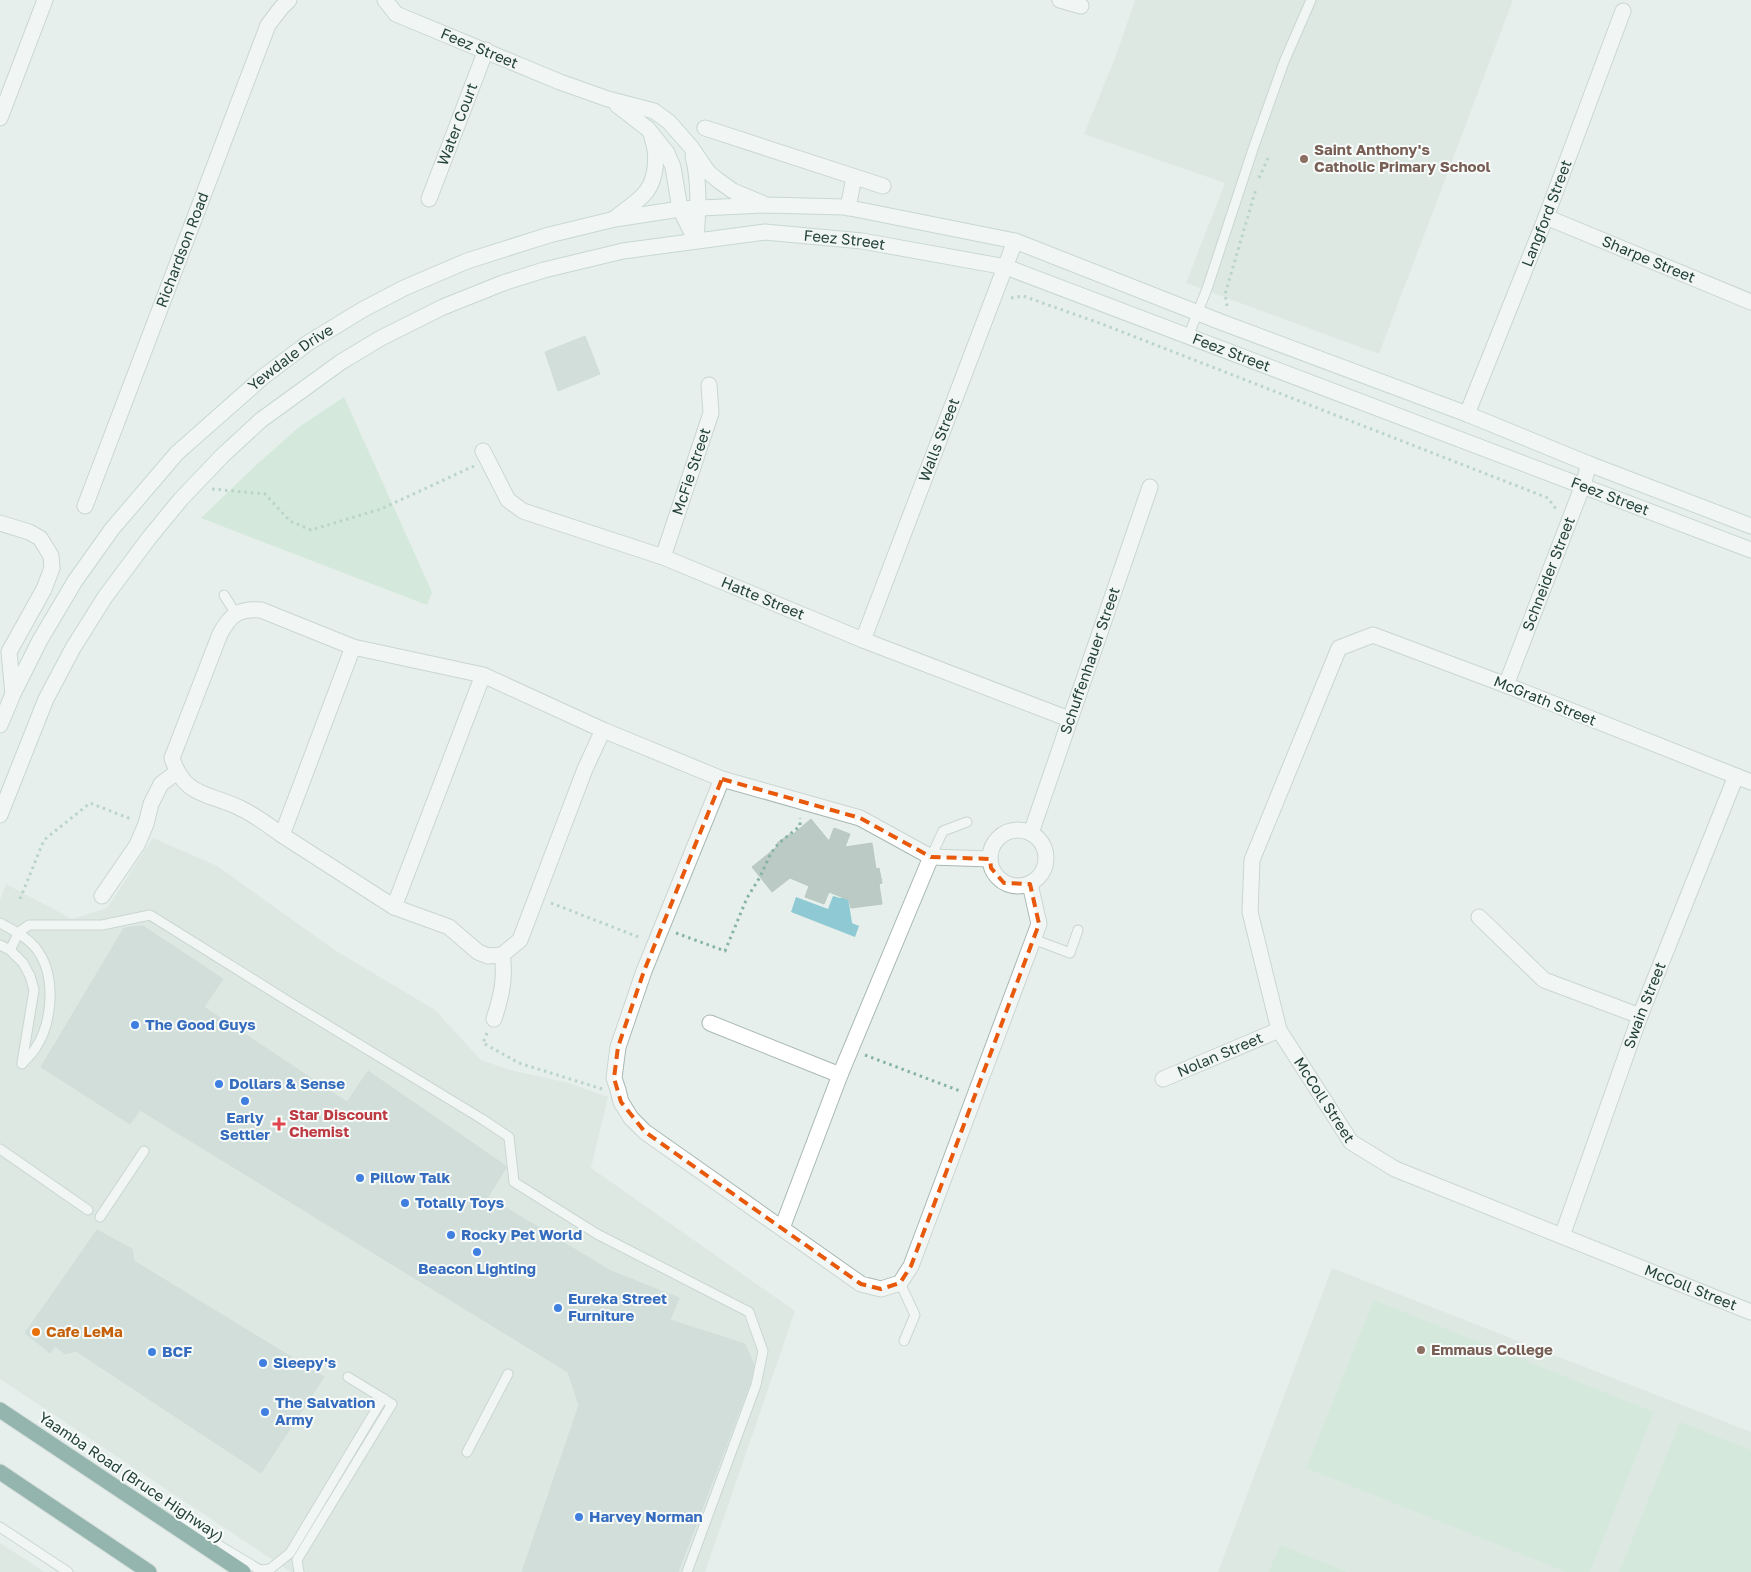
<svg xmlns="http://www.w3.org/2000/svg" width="1751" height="1572" viewBox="0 0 1751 1572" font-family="'Golos Text',sans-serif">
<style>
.built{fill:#d4dfda}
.green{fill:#bfe0c8}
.water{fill:#8ec9d4}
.building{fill:#bbcac4;stroke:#b8c9c2}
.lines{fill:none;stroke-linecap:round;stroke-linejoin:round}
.lane-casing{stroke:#a8b8b2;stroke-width:11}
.street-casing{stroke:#a8b8b2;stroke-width:17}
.secondary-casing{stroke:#a4bbb3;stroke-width:17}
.highway-casing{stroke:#c2cac8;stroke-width:17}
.path{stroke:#86b3a5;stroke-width:3;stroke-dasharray:2.5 4;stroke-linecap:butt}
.lane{stroke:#fff;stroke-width:9}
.street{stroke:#fff;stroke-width:15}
.secondary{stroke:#fff;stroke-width:15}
.highway{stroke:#2f6f62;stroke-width:15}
.marked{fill:none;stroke:#e8590c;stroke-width:4;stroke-dasharray:10 6;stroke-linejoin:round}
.education-dot{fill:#8d6e63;stroke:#f7fbf9;stroke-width:2}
.shop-dot{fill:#3f7fe0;stroke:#f7fbf9;stroke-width:2}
.health-dot{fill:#e0444e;stroke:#f7fbf9;stroke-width:2}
.food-dot{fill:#e8710a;stroke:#f7fbf9;stroke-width:2}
.labels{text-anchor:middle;stroke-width:4;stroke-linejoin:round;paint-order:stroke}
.street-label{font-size:15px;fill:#24423a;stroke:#f7fbf9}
.education-label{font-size:15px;font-weight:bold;fill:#785e54;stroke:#f7fbf9;text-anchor:start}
.shop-label{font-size:15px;font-weight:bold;fill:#366cbe;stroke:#f7fbf9;text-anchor:start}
.health-label{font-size:15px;font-weight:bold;fill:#be3a42;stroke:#f7fbf9;text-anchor:start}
.food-label{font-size:15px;font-weight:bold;fill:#c56008;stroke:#f7fbf9;text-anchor:start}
</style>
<rect width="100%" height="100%" fill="#e6efeb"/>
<g class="built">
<path d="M1135,0H1513L1379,354L1186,283L1225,183L1084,134L1117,53Z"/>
<path d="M153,838L217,866L336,951L435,1010L481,1060L510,1070L569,1083L608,1097L591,1168L795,1311L705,1572H291L0,1379V900L6,884L72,919L107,908Z"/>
<path d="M1332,1268L1751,1432V1572H1218Z"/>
<path d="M0,1543L28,1561L44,1572H0Z"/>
</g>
<g class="green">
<path d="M344,397L432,592L427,605L201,518L253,468L299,427Z"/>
<path d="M1374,1300L1654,1412L1590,1572H1566L1306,1468Z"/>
<path d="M1680,1422L1751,1450V1572H1619Z"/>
<path d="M1280,1545L1347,1572H1269Z"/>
</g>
<path class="water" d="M833,896L840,898L848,897L852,923L859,926L855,937L791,912L796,897L828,909Z"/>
<g class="building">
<path d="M585,336L600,374L558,391L545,352Z"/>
<path d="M811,819L829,841L834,828L850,834L845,847L872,843L876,869L879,868L882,883L879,884L882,904L851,908L849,900L829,892L824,904L805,897L809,886L790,878L772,892L752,867L779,845L777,843L790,834L791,836Z"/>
<path d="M143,926L223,979L204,1007L347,1102L368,1071L506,1166V1168L488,1197L611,1271L679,1298L670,1320L745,1344L754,1365L750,1383L678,1572H522L579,1405L568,1372L140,1110L130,1124L41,1067L124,928Z"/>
<path d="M97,1230L132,1249L134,1261L324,1377L261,1473L76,1351L65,1354L55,1346L50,1353L25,1333Z"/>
</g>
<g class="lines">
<defs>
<g id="lane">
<path d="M1188,337L1208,286L1253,149L1284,62L1311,0"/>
<path d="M224,595L236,614"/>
<path d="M931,857L943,831L967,822"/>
<path d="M0,923C13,930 25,936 35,947C57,974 53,1022 35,1049C31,1055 26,1059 22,1064"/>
<path d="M1033,939L1070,953L1078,930"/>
<path d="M0,945L10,950L23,963L30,976L34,990L22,1063"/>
<path d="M10,950L19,932L29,925H102L150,915L291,1003L482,1119L509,1137L514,1182L597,1234L749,1312L763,1351L756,1385L687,1572"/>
<path d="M0,1149L88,1210"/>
<path d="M100,1217L144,1151"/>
<path d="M900,1283L915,1315L904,1341"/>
<path d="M467,1452L508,1374"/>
<path d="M182,1523L260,1570L270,1569L290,1553L383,1398"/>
<path d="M0,1527L68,1572"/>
<path d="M299,1572L297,1560L392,1404L348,1377"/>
</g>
<g id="street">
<path d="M1060,0L1081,6"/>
<path d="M0,118L45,0"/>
<path d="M705,128L883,186"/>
<path id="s1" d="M429,199L486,50"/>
<path d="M848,208L854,177"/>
<path id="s2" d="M1546,217L1751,302"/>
<path id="s3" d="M1467,414L1546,217L1623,11"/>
<path id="s4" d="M483,451L508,500L523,511L663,557L863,640L1069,719"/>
<path id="s5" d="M85,506L268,25L281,8L289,0"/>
<path d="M0,523L29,532L40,538L51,556L52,568L44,589L9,652L13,694"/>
<path id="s6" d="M663,557L711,413L709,385"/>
<path id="s7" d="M863,640L1015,241"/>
<path id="s8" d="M1506,685L1583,485L1589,464"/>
<path d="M603,730L585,769L520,940L502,955L488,956L478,952L449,927L394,907L282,835C268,825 255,815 240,808C209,793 184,797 172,758L220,634C230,615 239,608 261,610L353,647L483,675L603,730L722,779L860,818L931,857L990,859"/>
<path d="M722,779L644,971L618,1047L614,1078L618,1090L621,1102L631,1118L645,1132L861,1284L881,1289L900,1283L911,1266L1039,924L1030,884"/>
<path id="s9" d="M1751,782L1506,685L1373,635L1339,648L1252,860L1250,912L1279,1030L1351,1142L1395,1169L1751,1312"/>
<circle cx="1018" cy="858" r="28"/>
<path id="s10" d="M1031,833L1150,487"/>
<path d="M282,835L353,647"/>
<path d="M102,896L137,845L146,824L151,804L161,784L177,772"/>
<path d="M394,907L483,675"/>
<path d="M1479,917L1544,980L1640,1016"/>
<path d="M494,1019C501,997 506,978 502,955"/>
<path d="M710,1023L840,1075"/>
<path id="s11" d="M1163,1079L1279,1030"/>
<path d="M782,1228L840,1075L931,857"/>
<path id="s12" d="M1562,1236L1640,1016L1736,776"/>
</g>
<g id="secondary">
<path id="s13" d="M385,0L396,14L560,82L608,99L654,111L669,122L691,147L708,172L719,181L733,191L762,203"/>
<path d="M617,105L648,129L667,153L673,167L680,209L696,241"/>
<path d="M693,156C700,184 698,211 696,240"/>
<path d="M615,218C625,210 638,202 646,192C657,178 658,153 652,138"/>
<path id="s14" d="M0,725L13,694L40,640L75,581L112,529L177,453L263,377L308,343L362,310L404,288L467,261L549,235L615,219L680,209L766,205L845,207L1015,241L1221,322L1467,414L1589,464L1751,526"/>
<path id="s15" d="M0,815L46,699L73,648L105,597L149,538L181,499L222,456L261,420L341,362L381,338L443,307L503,283L544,270L623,251L765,232L862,241L1006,267L1751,550"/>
</g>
<g id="highway">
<path d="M0,1410L243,1572"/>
<path d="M0,1472L149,1572"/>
</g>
</defs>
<use href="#lane" class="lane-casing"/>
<use href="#street" class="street-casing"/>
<use href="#secondary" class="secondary-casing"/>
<use href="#highway" class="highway-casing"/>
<g class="path">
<path d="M1259,178L1268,158"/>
<path d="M1011,298L1023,296L1102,324L1548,498L1556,509"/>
<path d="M1227,306L1225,294L1256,189"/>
<path d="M212,489L265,494L290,521L311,530L381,509L474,466"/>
<path d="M20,899L44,840L90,803L131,819"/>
<path d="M551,903L641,938"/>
<path d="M676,933L725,951L747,898L760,877L771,853L779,843L800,826V818"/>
<path d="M487,1033L483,1043L519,1063L602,1089"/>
<path d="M865,1055L960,1091"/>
</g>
<use href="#lane" class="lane"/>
<use href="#street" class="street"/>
<use href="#secondary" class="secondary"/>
<use href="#highway" class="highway"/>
</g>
<path d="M0 0H1751V1572H0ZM722,779L860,818L931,857L990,859L991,868L1004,883L1030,884L1039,924L911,1266L900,1283L881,1289L861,1284L645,1132L621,1102L614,1078L618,1047L644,971Z" fill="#e6efeb" fill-opacity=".55" fill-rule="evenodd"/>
<path class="marked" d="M722,779L860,818L931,857L990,859L991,868L1004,883L1030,884L1039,924L911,1266L900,1283L881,1289L861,1284L645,1132L621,1102L614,1078L618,1047L644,971Z"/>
<g class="education-dot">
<circle cx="1304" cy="159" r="5"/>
<circle cx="1421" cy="1350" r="5"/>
</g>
<g class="shop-dot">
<circle cx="135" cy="1025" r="5"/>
<circle cx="219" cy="1084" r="5"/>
<circle cx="245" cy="1101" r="5"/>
<circle cx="360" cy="1178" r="5"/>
<circle cx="405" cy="1203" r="5"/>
<circle cx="451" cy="1235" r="5"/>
<circle cx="477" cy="1252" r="5"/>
<circle cx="558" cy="1308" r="5"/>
<circle cx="152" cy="1352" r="5"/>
<circle cx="263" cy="1363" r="5"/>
<circle cx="265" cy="1412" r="5"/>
<circle cx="579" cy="1517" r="5"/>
</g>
<path class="health-dot" d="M276.5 1116.5h5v5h5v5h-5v5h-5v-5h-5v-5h5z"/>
<circle class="food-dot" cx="36" cy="1332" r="5"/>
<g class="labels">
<g class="street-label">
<text dy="5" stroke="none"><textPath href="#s13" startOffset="108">Feez Street</textPath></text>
<text dy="5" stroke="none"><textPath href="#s1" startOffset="80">Water Court</textPath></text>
<text dy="5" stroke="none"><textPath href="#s3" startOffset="216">Langford Street</textPath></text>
<text dy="5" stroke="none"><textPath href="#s15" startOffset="1106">Feez Street</textPath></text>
<text dy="5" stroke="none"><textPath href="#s5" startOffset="274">Richardson Road</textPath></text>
<text dy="5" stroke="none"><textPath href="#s2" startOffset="111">Sharpe Street</textPath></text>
<text dy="5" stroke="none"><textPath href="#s15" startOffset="1511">Feez Street</textPath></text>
<text dy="5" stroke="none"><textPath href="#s14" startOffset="475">Yewdale Drive</textPath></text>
<text dy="5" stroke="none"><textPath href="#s7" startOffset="214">Walls Street</textPath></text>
<text dy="5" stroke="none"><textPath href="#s6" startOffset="90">McFie Street</textPath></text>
<text dy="5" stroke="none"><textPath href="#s15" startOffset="1916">Feez Street</textPath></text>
<text dy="5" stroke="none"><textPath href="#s8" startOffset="119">Schneider Street</textPath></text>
<text dy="5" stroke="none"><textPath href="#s4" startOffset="329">Hatte Street</textPath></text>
<text dy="5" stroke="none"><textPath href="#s10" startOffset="182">Schuffenhauer Street</textPath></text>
<text transform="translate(1545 701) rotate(22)" y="5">McGrath Street</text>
<text dy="5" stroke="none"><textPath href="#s12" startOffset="245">Swain Street</textPath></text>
<text dy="5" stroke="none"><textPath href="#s11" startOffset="62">Nolan Street</textPath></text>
<text dy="5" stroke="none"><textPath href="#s9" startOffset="928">McColl Street</textPath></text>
<text dy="5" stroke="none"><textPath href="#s9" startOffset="1348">McColl Street</textPath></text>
<text transform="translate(131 1477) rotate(34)" y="5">Yaamba Road (Bruce Highway)</text>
</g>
<g class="education-label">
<text x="1314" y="155">Saint Anthony's<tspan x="1314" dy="17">Catholic Primary School</tspan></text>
<text x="1431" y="1355">Emmaus College</text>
</g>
<g class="shop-label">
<text x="145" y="1030">The Good Guys</text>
<text x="229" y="1089">Dollars &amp; Sense</text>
<text x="245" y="1123" text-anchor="middle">Early<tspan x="245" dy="17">Settler</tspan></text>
<text x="370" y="1183">Pillow Talk</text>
<text x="415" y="1208">Totally Toys</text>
<text x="461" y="1240">Rocky Pet World</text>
<text x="477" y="1274" text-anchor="middle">Beacon Lighting</text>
<text x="568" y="1304">Eureka Street<tspan x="568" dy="17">Furniture</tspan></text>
<text x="162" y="1357">BCF</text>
<text x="273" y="1368">Sleepy's</text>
<text x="275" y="1408">The Salvation<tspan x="275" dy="17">Army</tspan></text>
<text x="589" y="1522">Harvey Norman</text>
</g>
<g class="health-label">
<text x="289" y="1120">Star Discount<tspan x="289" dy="17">Chemist</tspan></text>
</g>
<g class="food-label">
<text x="46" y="1337">Cafe LeMa</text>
</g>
</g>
</svg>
